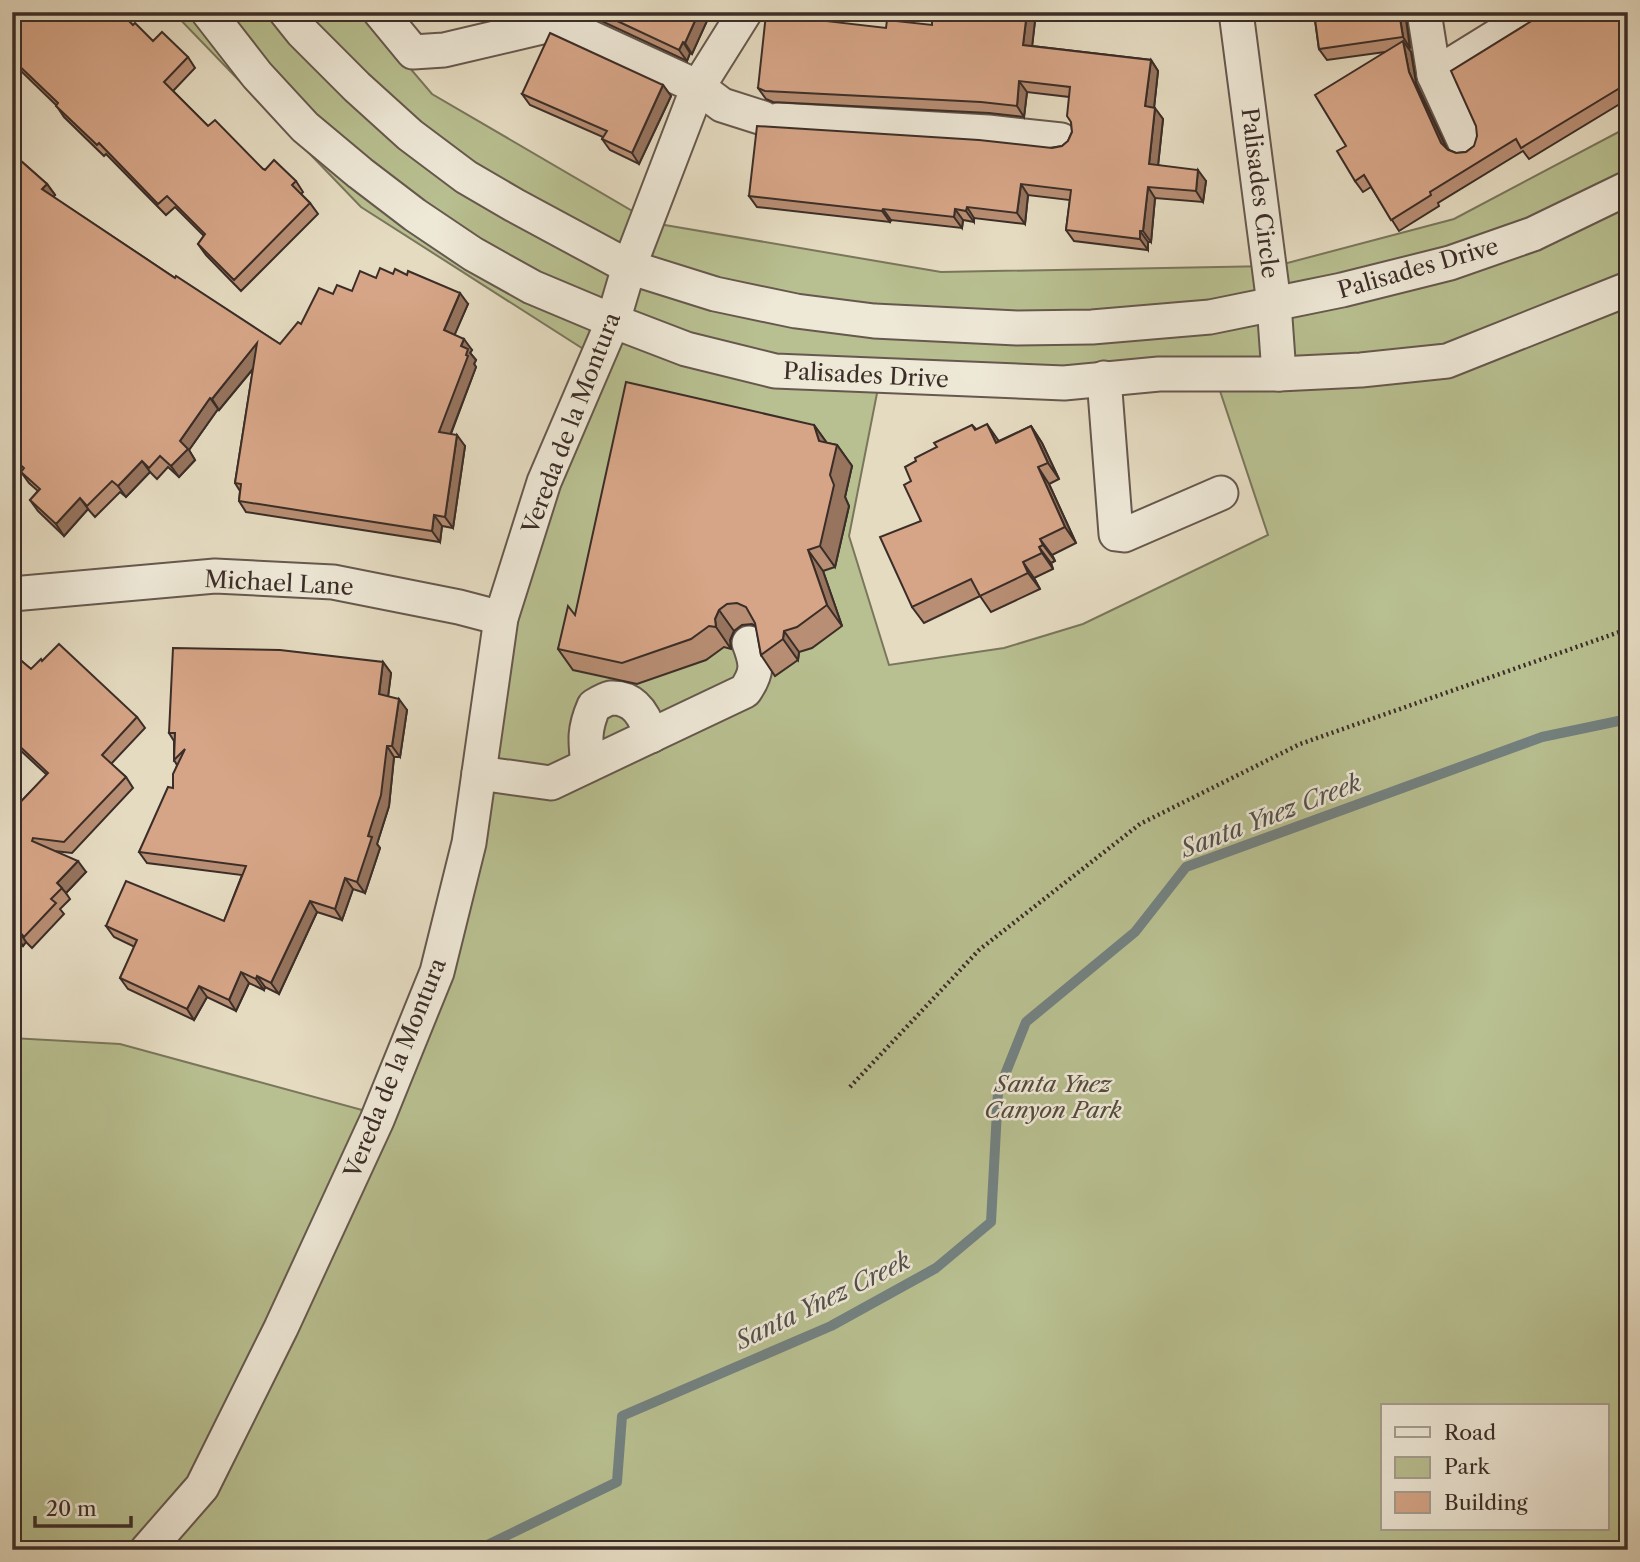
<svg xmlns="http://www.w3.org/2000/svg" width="1640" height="1562" viewBox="0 0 1640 1562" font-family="'Libre Caslon Text',serif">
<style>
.green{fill:#b8bf90;stroke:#7a765c;stroke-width:2;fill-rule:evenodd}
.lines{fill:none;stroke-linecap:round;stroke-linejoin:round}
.stream{stroke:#738180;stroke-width:10}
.minor-casing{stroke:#66584e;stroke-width:37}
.path{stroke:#3b2d27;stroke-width:4.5;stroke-dasharray:2 3.5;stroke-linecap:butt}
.minor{stroke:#eee8d7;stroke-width:33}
.wall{fill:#b88e74;stroke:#3b2d27;stroke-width:2}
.shaded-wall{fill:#96745e;stroke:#3b2d27;stroke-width:2}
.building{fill:#d6a587;stroke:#3b2d27;stroke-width:2}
.labels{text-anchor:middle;stroke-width:5;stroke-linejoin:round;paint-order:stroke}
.street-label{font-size:23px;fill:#3b2d27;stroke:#eee8d7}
.park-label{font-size:23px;font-style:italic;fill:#544a3c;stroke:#eee8d7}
.water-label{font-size:24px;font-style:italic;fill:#52504c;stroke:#eee8d7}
</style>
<rect width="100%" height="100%" fill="#e5dbc1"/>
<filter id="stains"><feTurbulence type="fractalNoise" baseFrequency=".00286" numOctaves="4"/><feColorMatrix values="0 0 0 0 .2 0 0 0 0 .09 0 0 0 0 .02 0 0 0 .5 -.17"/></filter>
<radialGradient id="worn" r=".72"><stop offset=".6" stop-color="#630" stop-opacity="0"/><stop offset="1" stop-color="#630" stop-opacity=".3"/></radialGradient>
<path class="green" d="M173,12H362L432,94L653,223L941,272L1276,266L1454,219L1628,127V1550H12V1038L120,1044L384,1116L513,619L602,361L361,207ZM879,383L1218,385L1268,535L1083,624L1004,648L889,665L849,536ZM1383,1406H1607V1529H1383Z"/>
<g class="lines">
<path class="stream" d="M477,1550L617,1482L622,1416L831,1326L936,1268L991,1222L998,1092L1026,1022L1135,932L1186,867L1542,737L1628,719"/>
<defs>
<g id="minor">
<path d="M208,12L257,75L305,127L360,173L415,215L473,254L532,287L613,321L686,349L775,371L1064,383L1159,374H1279L1361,370L1447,361L1628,289"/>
<path d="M286,12L302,32L357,87L410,135L466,177L514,205L629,267L715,294L796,311L874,321L1017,328L1092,327L1210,317L1342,290L1450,263L1533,234L1628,188"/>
<path d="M745,12L698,87L722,105L763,118"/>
<path d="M1236,12L1274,304L1279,374"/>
<path d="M1424,12L1434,75L1466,145"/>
<path d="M1434,75L1536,12"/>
<path d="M778,120L988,132L1061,140"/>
<path d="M1104,378L1116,534L1124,535L1221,493"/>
<path d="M12,594L215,576L333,582L459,607L501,618"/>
<path d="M588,765C585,740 584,729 594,706C599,703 606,699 611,698C635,697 645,716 651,736"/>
<path d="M479,773L551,783L745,691C758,672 757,664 749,643"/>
<path d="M147,1550L202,1487L281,1328L377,1120L437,972L469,843L501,618L544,482L613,321L629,267L698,87L559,23L444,50L413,52L380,12"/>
</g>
</defs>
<use href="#minor" class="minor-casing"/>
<g class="path">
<path d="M850,1087L979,950L1140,824L1300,744L1628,629"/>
<path d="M12,1547L18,1550"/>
</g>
<use href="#minor" class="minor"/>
</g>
<g class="wall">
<path d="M12,12L133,25L153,41L188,57L195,68L173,91L208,126L263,169L296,181L303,192L301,194L310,203L318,214L241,291L206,255L198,244L204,236L175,207L166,215L106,154L104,156L64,117L56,105L20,70L12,77Z"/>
<path d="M582,12H711L692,54L690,53L687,61Z"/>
<path d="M1036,12L1032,46L1151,60L1158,71L1154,108L1163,119L1158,165L1206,181L1203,202L1155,198L1151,242H1148V250L1074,241L1066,230L1070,200L1028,195L1025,224L974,218V222L963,220L962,228L891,220L890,222L757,207L749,196L1062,146L1068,141L1072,132L1069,97L1027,92L1024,117L989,113L773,102L766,99L758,88L886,28L932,25Z"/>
<path d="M1308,12H1405L1410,48L1409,49L1411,52L1416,83L1447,149L1456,153L1466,152L1474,146L1628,12V99L1529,159L1523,151L1438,203L1439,206L1399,231L1371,187L1363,192L1355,181L1346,146L1385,52L1327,60L1319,49L1314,13L1309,14Z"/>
<path d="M663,85L671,96L639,164L610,150L602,139L603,137L530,105L522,94Z"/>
<path d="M12,153L47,184L55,195L53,197L175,278L280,344L333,294L352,291L376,278L468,304L454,335L472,350L470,353L476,360L474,364L476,367L451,434L465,446L453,528L442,526L440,542L246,512L239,501L240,491L235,483L253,369L219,410L218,409L189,450L195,460L179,477L168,467L157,479L150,472L126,497L120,492L95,517L88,509L64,536L38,511L30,500L38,491L29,483L21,472L22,470L12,460Z"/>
<path d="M814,425L827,443L837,445L852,466L845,497L849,506L835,567L823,571L842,626L812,648L799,652L798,660L775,676L761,655L756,626L752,624L742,625L734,631L730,640L731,649L724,647L706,660L637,684L573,670L558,649L575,614Z"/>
<path d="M972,425L976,429L999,441L1031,426L1042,443L1059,479L1049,484L1076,543L1052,555L1055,561L1051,563L1053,569L1034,578L1040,589L991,612L980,596L924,623L912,607L921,521L911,481L916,461Z"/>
<path d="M12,653L31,669L42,661L137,717L145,728L111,764L126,777L133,788L72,853L54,851L86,872L66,893L70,899L60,909L64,914L32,948L26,942L23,946L12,935V811L47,775L19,749L12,756Z"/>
<path d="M383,662L391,673L388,696L407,710L400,757H394L389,806L377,844L380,848L365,893L353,889L342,920L317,912L279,994L265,987L264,990L249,983L236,1011L207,997L194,1020L128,989L120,978L135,947L114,937L106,926L224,921L242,875L147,863L139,852L173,788L177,765L174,760V741L169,733Z"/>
</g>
<g class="shaded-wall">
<path d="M699,12H711L692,54L685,43Z"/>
<path d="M1027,12H1036L1031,56L1023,45Z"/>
<path d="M1399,12H1405L1410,48L1403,37Z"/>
<path d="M1403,41L1411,52L1416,83L1449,154L1441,143L1409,72Z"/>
<path d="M683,42L690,53L687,61L679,50Z"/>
<path d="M1151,60L1158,71L1153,117L1145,106Z"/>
<path d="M1019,81L1027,92L1024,117L1017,106Z"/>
<path d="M663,85L671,96L639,164L632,153Z"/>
<path d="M1155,108L1163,119L1157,175L1149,164Z"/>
<path d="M1198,170L1206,181L1203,202L1196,191Z"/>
<path d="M47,184L55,195L50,200L42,189Z"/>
<path d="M1021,184L1028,195L1025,224L1017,213Z"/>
<path d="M1148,187L1155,198L1151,242L1143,231Z"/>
<path d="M967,207L974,218V222L966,211Z"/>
<path d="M883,209L891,220L890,222L882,211Z"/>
<path d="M955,209L963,220L962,228L954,217Z"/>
<path d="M1140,231L1148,242V250L1140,239Z"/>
<path d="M460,293L468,304L452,341L444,330Z"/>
<path d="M464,339L472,350L470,353L476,360L474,364L476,367L447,443L439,432L461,346Z"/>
<path d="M257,343L265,354L219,410L212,399Z"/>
<path d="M210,398L218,409L189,450L195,460L179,477L171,466L180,441Z"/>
<path d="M987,424L998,440L1007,459L996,443Z"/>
<path d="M814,425L829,446L837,445L852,466L845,497L849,506L835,567L820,546L819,441Z"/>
<path d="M1031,426L1042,443L1059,479L1048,463Z"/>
<path d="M457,435L465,446L453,528L445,517Z"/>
<path d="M142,461L150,472L126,497L118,486Z"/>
<path d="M1038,467L1049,484L1076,543L1065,527Z"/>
<path d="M80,498L88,509L64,536L56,524Z"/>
<path d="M434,515L442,526L440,542L432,531Z"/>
<path d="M1040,539L1052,555L1055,561L1043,545Z"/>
<path d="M1039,547L1051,563L1053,569L1042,553Z"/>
<path d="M808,550L823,571L842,626L827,605Z"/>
<path d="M1023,562L1034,578L1040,589L1028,573Z"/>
<path d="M719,610L734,631L730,640L731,649L716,627L715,619Z"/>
<path d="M784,631L799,652L798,660L783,639Z"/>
<path d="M383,662L391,673L387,705L379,694Z"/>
<path d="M399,699L407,710L400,757L392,746Z"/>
<path d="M12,739L19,749L12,756Z"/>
<path d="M387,746L394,757L389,806L377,844L380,848L365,893L357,882L368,836Z"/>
<path d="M78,861L86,872L66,893L57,883Z"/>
<path d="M345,878L353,889L342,920L335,909Z"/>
<path d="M310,901L317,912L279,994L271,983Z"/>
<path d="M19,931L26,942L23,946L16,935Z"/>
<path d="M241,972L249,983L236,1011L229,1000Z"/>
<path d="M257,976L265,987L264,990L256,979Z"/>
<path d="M199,986L207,997L194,1020L187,1009Z"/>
</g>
<g class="building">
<path d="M12,12H120L133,25L135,23L153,41L162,32L188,57L164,82L208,126L215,120L263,169L265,170L274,160L296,181L292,185L310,203L234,280L198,244L205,234L167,196L158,204L99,143L97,145L56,106L58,103L12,59Z"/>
<path d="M598,12H699L685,43L683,42L679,50Z"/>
<path d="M932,12H1027L1023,45L1151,60L1145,106L1155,108L1149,164L1198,170L1196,191L1148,187L1143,231H1140V239L1066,230L1071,190L1021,184L1017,213L967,207L966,211L955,209L954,217L883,209L882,211L749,196L757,126L979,140L1052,148L1062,146L1068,141L1072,132L1071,122L1067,116L1070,87L1019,81L1017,106L981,102L765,91L758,88L766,14L886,28L887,20L932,25Z"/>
<path d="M1314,12H1399L1403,37L1319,49Z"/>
<path d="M1543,12H1628V83L1521,148L1516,139L1430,192L1431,195L1391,220L1364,175L1355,181L1337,151L1346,146L1315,95L1403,41L1409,72L1441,143L1448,150L1456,153L1466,152L1474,146L1477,136L1476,126L1451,71L1538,17Z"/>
<path d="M550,33L663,85L632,153L602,139L607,131L522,94Z"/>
<path d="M12,153L47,184L42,189L175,278L176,276L280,344L298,322L301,324L319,288L333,294L337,285L352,291L360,271L376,278L380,268L393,274L395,269L407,275L408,271L460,293L444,330L464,339L461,346L468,349L466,355L468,356L439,432L457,435L445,517L434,515L432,531L239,501L241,484L235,483L257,343L212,399L210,398L180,441L188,449L171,466L160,456L149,468L142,461L118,486L112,481L87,506L80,498L56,524L30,500L40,489L21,472L24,468L12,457Z"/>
<path d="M626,382L814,425L819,441L837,445L830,475L834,485L820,546L808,550L827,605L797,627L784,631L783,639L761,655L755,623L746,607L737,603L727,604L719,610L715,619L716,627L709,626L691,639L622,663L558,649L568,606L575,615Z"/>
<path d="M987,424L996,443L1031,426L1048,463L1038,467L1065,527L1040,539L1043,545L1039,547L1042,553L1023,562L1028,573L980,596L971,579L912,607L880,537L921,521L904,485L911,481L905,467L916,461L915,458L937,447L934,443L972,425L975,430Z"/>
<path d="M59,644L137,717L102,755L126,777L64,842L33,838L32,841L78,861L57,883L62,888L51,899L56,903L24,937L19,931L16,935L12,931V811L48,773L12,739V653L31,669L41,659L42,661Z"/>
<path d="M173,648L280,650L383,662L379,694L399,699L392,746H387L381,795L368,836L372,837L357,882L345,878L335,909L310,901L271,983L257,976L256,979L241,972L229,1000L199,986L187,1009L120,978L137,940L106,926L126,881L224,921L246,866L139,852L168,787L173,788V774L185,749L174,760L175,733H169Z"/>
</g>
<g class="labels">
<g class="street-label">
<text transform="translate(1260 193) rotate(83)" y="8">Palisades Circle</text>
<text transform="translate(1418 268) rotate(-16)" y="8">Palisades Drive</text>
<text transform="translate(866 375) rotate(3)" y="8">Palisades Drive</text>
<text transform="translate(571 423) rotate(-69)" y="8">Vereda de la Montura</text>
<text transform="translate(279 583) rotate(3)" y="8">Michael Lane</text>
<text transform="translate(395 1068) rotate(-68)" y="8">Vereda de la Montura</text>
</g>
<g class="park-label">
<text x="1053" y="1092">Santa Ynez<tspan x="1053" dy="26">Canyon Park</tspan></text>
</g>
<g class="water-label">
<text transform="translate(1271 816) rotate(-21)" y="8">Santa Ynez Creek</text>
<text transform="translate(823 1301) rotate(-26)" y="8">Santa Ynez Creek</text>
</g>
</g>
<rect width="1640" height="1562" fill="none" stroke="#e5dbc1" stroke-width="42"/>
<rect x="14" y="14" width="1612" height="1534" fill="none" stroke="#3b2d27" stroke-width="3.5"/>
<rect x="21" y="21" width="1598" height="1520" fill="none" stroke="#3b2d27" stroke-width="2"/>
<rect x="1381" y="1404" width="228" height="126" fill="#eee8d7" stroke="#a69d91" stroke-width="2"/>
<rect x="1395" y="1427" width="35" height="10" fill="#eee8d7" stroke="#a69d91" stroke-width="2"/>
<text x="1444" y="1440" font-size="21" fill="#3b2d27">Road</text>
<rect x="1395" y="1457" width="35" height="21" fill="#b8bf90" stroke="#a69d91" stroke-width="2"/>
<text x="1444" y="1474" font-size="21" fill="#3b2d27">Park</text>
<rect x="1395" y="1492" width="35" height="21" fill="#d6a587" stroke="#a69d91" stroke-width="2"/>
<text x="1444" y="1510" font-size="21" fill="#3b2d27">Building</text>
<path d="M35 1516v10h96v-10" fill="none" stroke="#3b2d27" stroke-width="3.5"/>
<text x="46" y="1516" font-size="21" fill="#3b2d27" stroke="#eee8d7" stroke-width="5" paint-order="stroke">20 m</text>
<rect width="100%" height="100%" filter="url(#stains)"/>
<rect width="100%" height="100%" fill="url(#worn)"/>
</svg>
